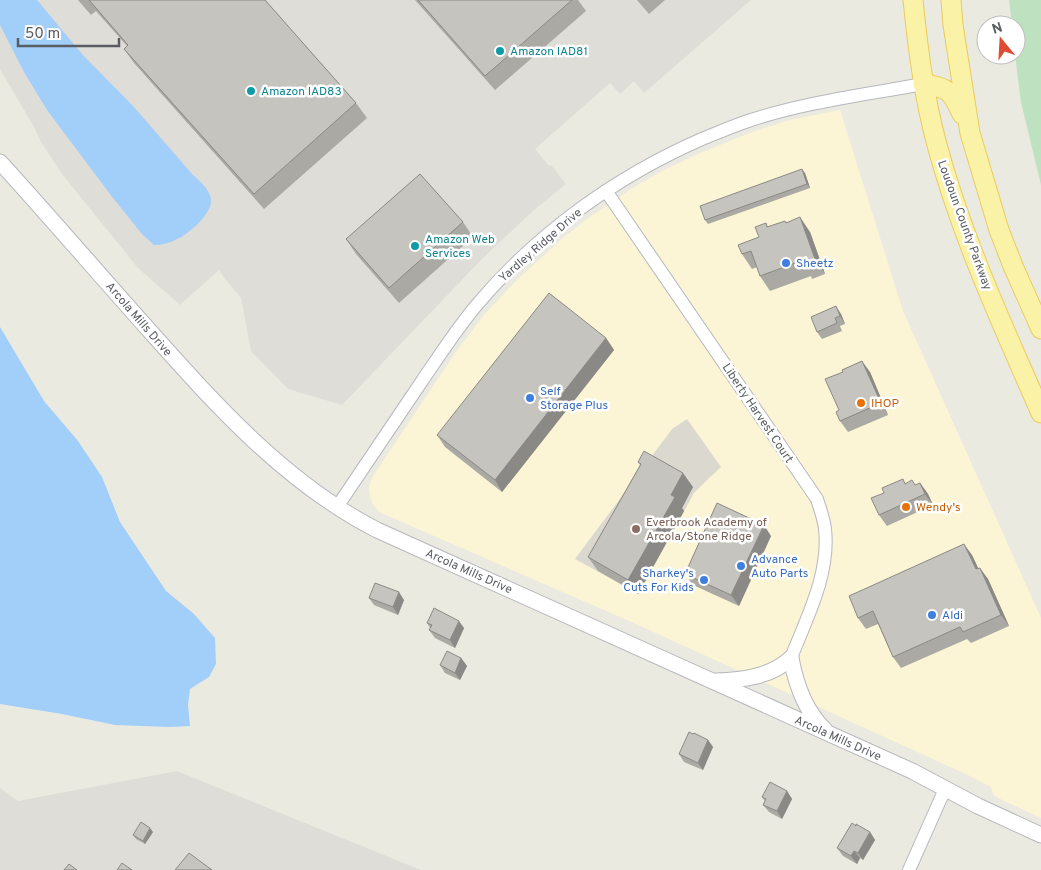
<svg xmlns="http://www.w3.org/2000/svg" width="1041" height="870" viewBox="0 0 1041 870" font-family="Overpass,sans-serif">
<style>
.commercial{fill:#fbf5d5}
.industrial{fill:#dfddd8}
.education{fill:#dbd9cf}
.green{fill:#bee2c0}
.water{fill:#a2cefa}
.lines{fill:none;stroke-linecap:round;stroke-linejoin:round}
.minor-casing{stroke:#b6b8bd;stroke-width:14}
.tertiary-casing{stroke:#b6b8bd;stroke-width:17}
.primary-casing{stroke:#e9cb5c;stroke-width:21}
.minor{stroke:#fff;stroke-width:12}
.tertiary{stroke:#fff;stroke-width:15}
.primary{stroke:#faf3a7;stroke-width:19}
.wall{fill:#aaa9a3}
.shaded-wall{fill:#8b8985}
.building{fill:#c6c4be;stroke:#8b8985}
.culture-dot{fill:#0f9aa8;stroke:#fff;stroke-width:2}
.shop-dot{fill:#3f7fe0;stroke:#fff;stroke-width:2}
.food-dot{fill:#e8710a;stroke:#fff;stroke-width:2}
.education-dot{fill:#8d6e63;stroke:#fff;stroke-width:2}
.labels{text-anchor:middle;stroke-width:5;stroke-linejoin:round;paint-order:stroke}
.culture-label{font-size:12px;fill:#0d838f;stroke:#fff;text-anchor:start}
.street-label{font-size:12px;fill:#595c61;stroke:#fff}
.shop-label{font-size:12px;fill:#366cbe;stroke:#fff;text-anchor:start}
.food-label{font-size:12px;fill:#c56008;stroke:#fff;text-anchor:start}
.education-label{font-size:12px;fill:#785e54;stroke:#fff;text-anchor:start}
</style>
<rect width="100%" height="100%" fill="#ebeae0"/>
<path class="commercial" d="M840,110L903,311L1041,618V818L998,798L993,794L991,787L968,775L627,620L379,512L373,504L370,497L369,487L371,480L375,473L456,352L484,315L516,281L564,237L590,217L636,186L664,170L698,154L752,132L786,121Z"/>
<g class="industrial">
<path d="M0,0H751L644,93L634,81L620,94L610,83L535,149L549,166L551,165L566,184L534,210L483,258L342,405L288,389L251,351L241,298L225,279L219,270L180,305L138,268L62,174L41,142L34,127L0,69Z"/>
<path d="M177,771L421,870H0V788L18,801Z"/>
</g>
<path class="education" d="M687,419L721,467L705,482L694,493L639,594L575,559L672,429Z"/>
<path class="green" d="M1009,0H1041V185L1021,102L1015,55L1016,25H1012Z"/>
<g class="water">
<path d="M0,0H37L82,54L133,106L193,175C200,181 209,189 211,199C213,213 189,234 177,239C170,243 162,245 154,245L142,234L113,198L47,110L24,72L0,25Z"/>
<path d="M0,327L44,401L78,441L102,477L120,522L166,591L194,614L215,638L216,664L209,677L190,689L188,705L190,726L170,727L115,725L62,714L0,704Z"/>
</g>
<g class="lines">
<defs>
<g id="minor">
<path d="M606,191L817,499C820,509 824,519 825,529C830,574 807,617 791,658"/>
<path d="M337,507C365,465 394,423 422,381C439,356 456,330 475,307C536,234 615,177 702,139C717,133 733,126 748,121C805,102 864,95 923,84"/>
<path d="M909,870L945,789"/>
</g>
<g id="tertiary">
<path d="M0,162C50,217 98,273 148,329C215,404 285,483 377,530L912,771L978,806L1041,835"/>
<path d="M791,658C796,685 805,711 825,730"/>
<path d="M716,681C742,680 771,677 791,658"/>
</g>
<g id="primary">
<path d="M913,0C918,49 924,97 937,145C962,238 1003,326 1041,413"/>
<path d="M951,0L953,25L970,133L999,230L1013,266L1041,329"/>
<path d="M923,84C949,88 951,90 962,114"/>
</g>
</defs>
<use href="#minor" class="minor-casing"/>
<use href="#tertiary" class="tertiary-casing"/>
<use href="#primary" class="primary-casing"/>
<use href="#minor" class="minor"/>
<use href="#tertiary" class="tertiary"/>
<use href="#primary" class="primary"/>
</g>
<g class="wall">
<path d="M78,0H265L356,103L367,118L264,209L134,63L124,49L127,46L96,11L91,15Z"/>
<path d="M415,0H578L586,11L495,90Z"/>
<path d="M637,0H665L649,14Z"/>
<path d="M805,173L810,188L708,224L705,220Z"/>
<path d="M463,222L473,237L399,303L356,254L346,239Z"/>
<path d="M786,222L810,232L825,274L812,279L811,276L770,291L760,276L757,267L752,269L742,254L759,237L766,223L768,227Z"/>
<path d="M841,314L845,324L840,326L842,331L822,339L817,332Z"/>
<path d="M606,338L614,350L502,492L445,447L437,435Z"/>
<path d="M870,372L888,415L848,432L840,421Z"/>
<path d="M638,462L693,487L682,508L684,511L638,594L598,571L588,557L640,465Z"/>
<path d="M906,483L916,485L920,483L928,494L933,505L887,526L879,515Z"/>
<path d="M771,536L739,606L693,585L685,574Z"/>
<path d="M972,555L978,568L988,579L1009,626L971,643L967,639L901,668L893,657L878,624L866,629L858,618Z"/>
<path d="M369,598L404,600L398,615L374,605Z"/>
<path d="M427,623L464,628L455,648L435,638L429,630L430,628Z"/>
<path d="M461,658L467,666L460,680L445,673L440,665Z"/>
<path d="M708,740L713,747L703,770L684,762L679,754Z"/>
<path d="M787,791L792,799L782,819L769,812L763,805L765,801L762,797Z"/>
<path d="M153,832L145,844L136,839L133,835Z"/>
<path d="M870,832L875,840L863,860L860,858L857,864L843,856L837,848Z"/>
</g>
<g class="shaded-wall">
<path d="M802,169L805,173L810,188L807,184Z"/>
<path d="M800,217L810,232L825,274L815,259Z"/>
<path d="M836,306L841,314L845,324L840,316Z"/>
<path d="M606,338L614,350L502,492L495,480Z"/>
<path d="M862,361L870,372L888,415L881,403Z"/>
<path d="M683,473L693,487L682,508L684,511L638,594L628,580L671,495Z"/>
<path d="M920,483L928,494L933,505L925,494Z"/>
<path d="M764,525L771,536L739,606L731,595Z"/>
<path d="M964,544L972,555L984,581L976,569Z"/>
<path d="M980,568L988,579L1009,626L1001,615Z"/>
<path d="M399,592L404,600L398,615L393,607Z"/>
<path d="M459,621L464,628L455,648L450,640Z"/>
<path d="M461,658L467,666L460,680L455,673Z"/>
<path d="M708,740L713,747L703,770L698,763Z"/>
<path d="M787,791L792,799L782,819L777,811Z"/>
<path d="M150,828L153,832L145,844L143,841Z"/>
<path d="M870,832L875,840L863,860L858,853Z"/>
<path d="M854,851L860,858L857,864L851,856Z"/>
</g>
<g class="building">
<path d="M89,0H265L356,103L254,194L124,49L128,45Z"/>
<path d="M418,0H572L485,76Z"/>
<path d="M802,169L807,184L705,220L700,206Z"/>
<path d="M420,174L463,222L389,288L346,239Z"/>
<path d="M800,217L815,259L802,264L801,261L760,276L751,251L742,254L738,245L759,237L755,227L766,223L767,227L785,221L786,223Z"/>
<path d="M549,293L606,338L495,480L437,435Z"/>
<path d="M836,306L840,316L835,318L837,323L817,332L811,317Z"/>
<path d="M862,361L881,403L840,421L836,412L839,410L825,379L843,372L842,370Z"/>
<path d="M644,451L683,473L671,495L675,497L628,580L588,557L641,464L638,462Z"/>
<path d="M903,479L905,484L912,480L915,485L920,483L925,494L879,515L871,498L884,493L882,488Z"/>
<path d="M717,503L764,525L731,595L685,574Z"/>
<path d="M964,544L976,569L980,568L1001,615L963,632L960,627L893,657L873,611L858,618L849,596Z"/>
<path d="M375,583L399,592L393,607L369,598Z"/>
<path d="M434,608L459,621L450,640L429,630L432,625L427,623Z"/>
<path d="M447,651L461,658L455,673L440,665Z"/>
<path d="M689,732L693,734L694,733L708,740L698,763L679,754Z"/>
<path d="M770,782L787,791L777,811L763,805L766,799L762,797Z"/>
<path d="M141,822L150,828L143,841L133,835Z"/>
<path d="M852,823L856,826V824L870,832L858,853L854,851L851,856L837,848Z"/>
<path d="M189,853L212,870H175Z"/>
<path d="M122,863L132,870H117Z"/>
<path d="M69,864L77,870H64Z"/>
</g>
<g class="culture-dot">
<circle cx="500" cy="51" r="5"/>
<circle cx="251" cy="91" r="5"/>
<circle cx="415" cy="246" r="5"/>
</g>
<g class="shop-dot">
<circle cx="786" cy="263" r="5"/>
<circle cx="530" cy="398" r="5"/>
<circle cx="741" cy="566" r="5"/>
<circle cx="704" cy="580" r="5"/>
<circle cx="932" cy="615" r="5"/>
</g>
<g class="food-dot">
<circle cx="861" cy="403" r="5"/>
<circle cx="906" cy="507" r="5"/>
</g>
<circle class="education-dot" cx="636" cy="529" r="5"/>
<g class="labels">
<g class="culture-label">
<text x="510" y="55">Amazon IAD81</text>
<text x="261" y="95">Amazon IAD83</text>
<text x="425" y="243">Amazon Web<tspan x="425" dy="14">Services</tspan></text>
</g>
<g class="street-label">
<text transform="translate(965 225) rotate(70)" y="4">Loudoun County Parkway</text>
<text transform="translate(540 245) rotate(-41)" y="4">Yardley Ridge Drive</text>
<text transform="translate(139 319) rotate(49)" y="4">Arcola Mills Drive</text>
<text transform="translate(758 413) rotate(56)" y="4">Liberty Harvest Court</text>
<text transform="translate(469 571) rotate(24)" y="4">Arcola Mills Drive</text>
<text transform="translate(838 738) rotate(24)" y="4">Arcola Mills Drive</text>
</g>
<g class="shop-label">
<text x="796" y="267">Sheetz</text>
<text x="540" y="395">Self<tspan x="540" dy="14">Storage Plus</tspan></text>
<text x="751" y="563">Advance<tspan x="751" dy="14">Auto Parts</tspan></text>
<text x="694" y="577" text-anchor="end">Sharkey's<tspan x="694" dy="14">Cuts For Kids</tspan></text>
<text x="942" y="619">Aldi</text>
</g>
<g class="food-label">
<text x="871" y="407">IHOP</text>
<text x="916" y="511">Wendy's</text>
</g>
<g class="education-label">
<text x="646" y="526">Everbrook Academy of<tspan x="646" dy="14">Arcola/Stone Ridge</tspan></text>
</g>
</g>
<g transform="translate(1001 40) rotate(342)"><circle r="24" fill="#ffffff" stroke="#bdbec0"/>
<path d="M0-4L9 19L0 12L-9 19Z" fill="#df4c33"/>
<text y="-8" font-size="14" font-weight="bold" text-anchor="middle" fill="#595c61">N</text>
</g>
<path d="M18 38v8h101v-8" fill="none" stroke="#595c61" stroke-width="2.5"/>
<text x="25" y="38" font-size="15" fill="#595c61" stroke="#ffffff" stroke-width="4" paint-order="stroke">50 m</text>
</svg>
